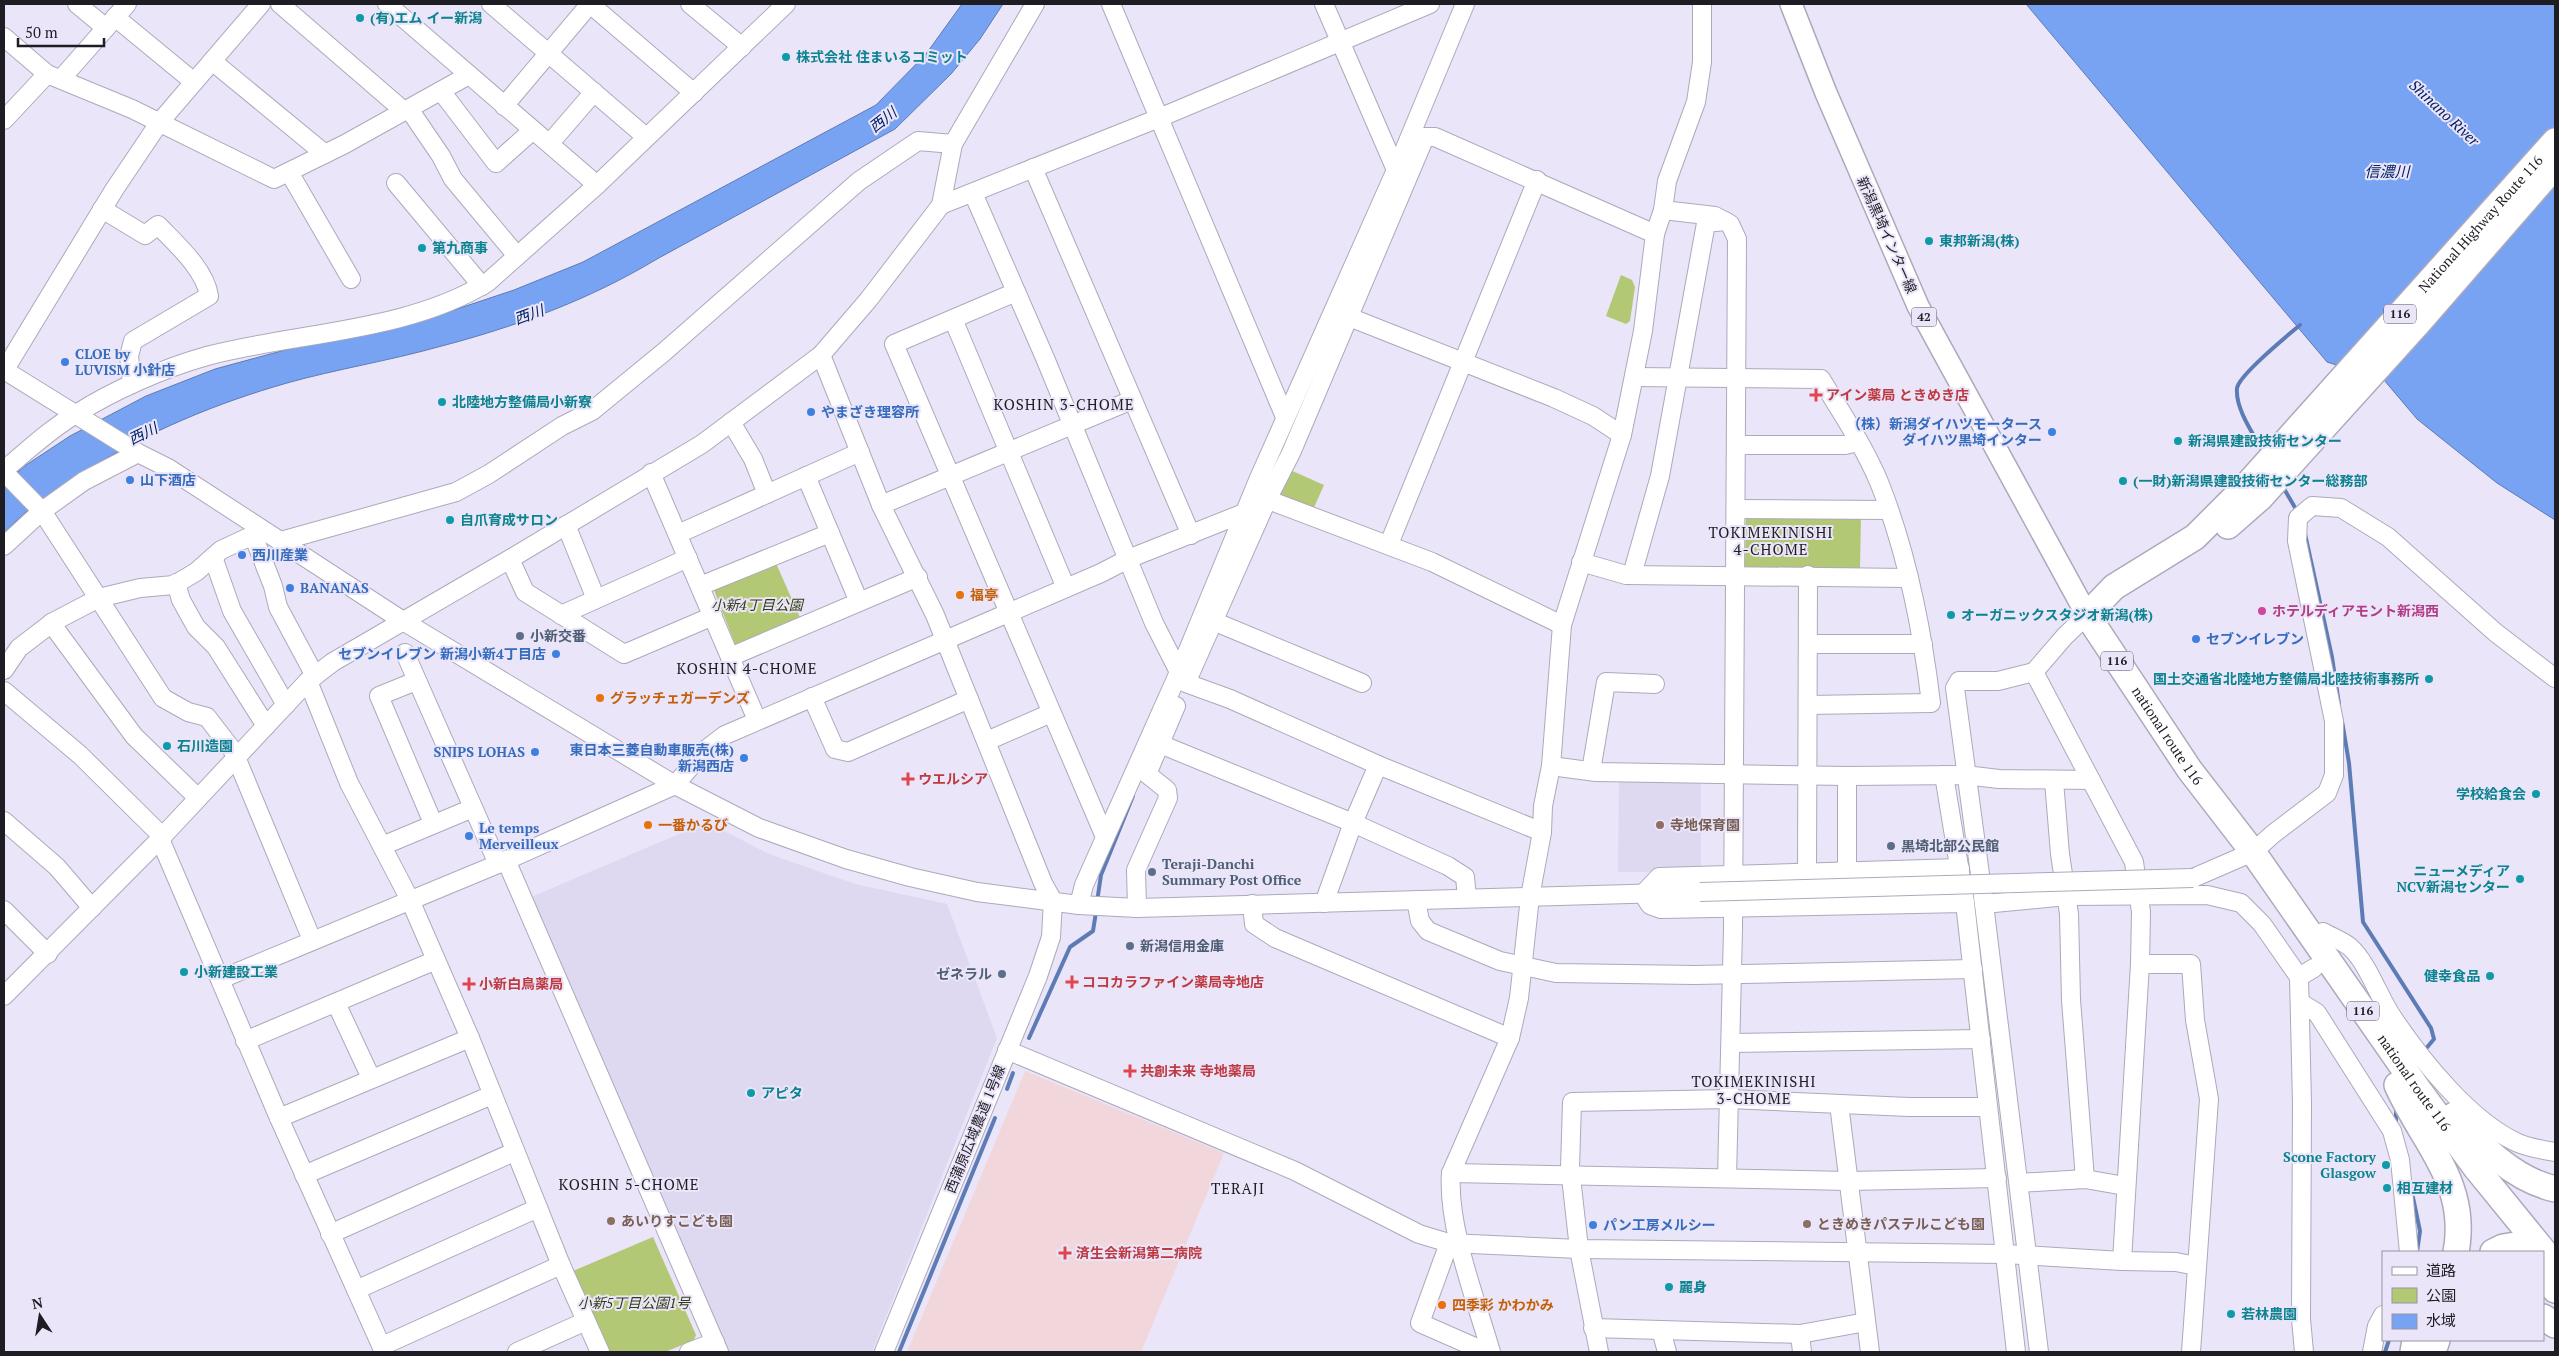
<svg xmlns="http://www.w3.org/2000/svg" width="2559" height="1356" viewBox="0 0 2559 1356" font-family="'PT Serif','Noto Sans JP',serif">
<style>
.built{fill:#ded8f1}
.medical{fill:#f1d7dc}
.green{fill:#b2c875}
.water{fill:#78a3f3;stroke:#5d7bb5}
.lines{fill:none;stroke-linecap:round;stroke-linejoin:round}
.stream{stroke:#5d7bb5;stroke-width:4}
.minor-casing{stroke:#ada9bb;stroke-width:20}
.major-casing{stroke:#ada9bb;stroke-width:24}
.highway-casing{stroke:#ada9bb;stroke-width:28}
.minor{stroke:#fff;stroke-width:18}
.major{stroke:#fff;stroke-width:21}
.highway{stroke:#fff;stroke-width:25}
.minor-bridge-casing{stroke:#ada9bb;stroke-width:20;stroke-linecap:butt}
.minor-bridge{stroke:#fff;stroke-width:18}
.culture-dot{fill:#0f9aa8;stroke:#eae5f8;stroke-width:2}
.shop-dot{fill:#3f7fe0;stroke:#eae5f8;stroke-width:2}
.health-dot{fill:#e0444e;stroke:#eae5f8;stroke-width:2}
.food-dot{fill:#e8710a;stroke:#eae5f8;stroke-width:2}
.hotel-dot{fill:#d1479c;stroke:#eae5f8;stroke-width:2}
.service-dot{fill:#5c6f8a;stroke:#eae5f8;stroke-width:2}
.education-dot{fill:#8d6e63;stroke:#eae5f8;stroke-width:2}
.labels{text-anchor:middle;stroke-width:4;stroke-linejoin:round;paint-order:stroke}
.shield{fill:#eae5f8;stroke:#5c5964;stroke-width:1}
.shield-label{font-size:12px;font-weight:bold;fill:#1f1d24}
.culture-label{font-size:14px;font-weight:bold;fill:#0d838f;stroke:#eae5f8;text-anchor:start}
.street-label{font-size:14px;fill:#1f1d24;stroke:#eae5f8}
.shop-label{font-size:14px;font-weight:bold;fill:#366cbe;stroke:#eae5f8;text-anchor:start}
.health-label{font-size:14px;font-weight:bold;fill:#be3a42;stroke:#eae5f8;text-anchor:start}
.food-label{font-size:14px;font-weight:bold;fill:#c56008;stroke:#eae5f8;text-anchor:start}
.park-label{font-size:14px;font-style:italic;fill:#323c13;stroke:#eae5f8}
.hotel-label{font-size:14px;font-weight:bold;fill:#b23c85;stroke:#eae5f8;text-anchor:start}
.service-label{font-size:14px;font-weight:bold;fill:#4e5e75;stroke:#eae5f8;text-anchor:start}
.education-label{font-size:14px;font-weight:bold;fill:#785e54;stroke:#eae5f8;text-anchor:start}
.water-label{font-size:15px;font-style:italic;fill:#012165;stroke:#eae5f8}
.neighbourhood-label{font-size:15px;letter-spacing:1px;fill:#1f1d24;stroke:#eae5f8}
</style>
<rect width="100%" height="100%" fill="#eae5f8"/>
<g class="built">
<path d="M1619,779H1701V872H1618Z"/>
<path d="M707,822L769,854L855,884L947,904L997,1038L872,1352H725L529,898Z"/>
</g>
<path class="medical" d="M1025,1071L1224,1153L1141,1352H907Z"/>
<g class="green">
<path d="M1621,275L1632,280L1635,287L1630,321L1626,324L1606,316Z"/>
<path d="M1288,469L1324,485L1312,512L1276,496Z"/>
<path d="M1746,512L1861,514L1860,569L1745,567Z"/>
<path d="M775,561L802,622L741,647L735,644L714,590V586Z"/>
<path d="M653,1237L696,1335L694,1340L665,1352H608L573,1271Z"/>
</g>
<g class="water">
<path d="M962,4H1003L980,39L951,74L895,129L657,259C589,300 515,327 438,347C388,361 337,369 287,383C217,403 149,431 87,470C56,489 29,506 4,533V484L26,465L70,436L146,396L215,369L285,350L445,313L514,290L583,262L876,105L926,54Z"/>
<path d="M2026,4H2555V520L2497,483L2417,419L2384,380L2327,362Z"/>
</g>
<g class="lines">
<g class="stream">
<path d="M2264,453C2254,435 2235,409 2237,388C2239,375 2288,335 2300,325"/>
<path d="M1281,454L1294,424"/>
<path d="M2283,487L2297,511"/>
<path d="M2305,534L2332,657L2339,704"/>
<path d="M2342,721L2349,763L2363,922L2431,1028L2434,1039L2424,1051"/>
<path d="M1097,902L1101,875L1133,796"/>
<path d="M1029,1038L1070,947L1093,931L1096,912"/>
<path d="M1007,1089L1013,1073"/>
<path d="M2396,1108V1126"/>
<path d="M2412,1193L2420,1231L2417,1252"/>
<path d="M899,1352L995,1118"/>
<path d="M2385,1352L2389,1340"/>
</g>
<defs>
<g id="minor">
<path d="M77,4L106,28"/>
<path d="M280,4L404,111"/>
<path d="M387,4L597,185"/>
<path d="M491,4L646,137"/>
<path d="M590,4L694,93"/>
<path d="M690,4L742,47"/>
<path d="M1111,4L1285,417"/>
<path d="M1324,4L1396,170L1402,173"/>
<path d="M115,17L194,82"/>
<path d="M4,37L47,74L132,109L274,179L345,144L469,75"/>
<path d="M212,61L325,154"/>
<path d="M61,79L127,4"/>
<path d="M441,91L496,163L533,130"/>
<path d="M504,106L590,4"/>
<path d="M409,109L441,156L453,179L517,256"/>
<path d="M4,120L47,74"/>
<path d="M550,143L594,92"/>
<path d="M1033,168L1191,535"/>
<path d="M289,172L351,279"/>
<path d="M396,183L482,286"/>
<path d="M973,193L1045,358L1154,623L1179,672"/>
<path d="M941,205L1159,118L1430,4"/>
<path d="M102,209L145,235L158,225C176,244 205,269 209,296L133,341L129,356L132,384"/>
<path d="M1663,210L1715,216L1730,224L1737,239L1733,929L1727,1178"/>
<path d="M1016,292L894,344L1105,837"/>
<path d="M1349,317L1554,398L1593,416L1622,435"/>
<path d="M953,319L1066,588"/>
<path d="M821,355L881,505L935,615L1043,883L1053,901"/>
<path d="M4,370L138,453L168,468L403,621L675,785L759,828L846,859L910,877L977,892L1079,905L1137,908L1700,892"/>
<path d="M4,371L114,190L159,123L261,4"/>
<path d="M1634,377L1821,379C1841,412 1864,446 1879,482C1907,552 1922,628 1931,703L1808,705"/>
<path d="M731,422L753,459L767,494"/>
<path d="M1736,445H1845L1858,442"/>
<path d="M4,470C27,451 50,429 76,414C114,390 164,368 207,356C298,332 407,332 488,282L597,185L786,4"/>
<path d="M4,472L42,511L163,698L188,712L207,717L237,756"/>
<path d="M651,473L757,720"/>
<path d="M806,476L859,602"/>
<path d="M1258,496L1432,562L1562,625"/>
<path d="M881,505L1132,400"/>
<path d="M1736,509L1888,510"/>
<path d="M566,525L596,599"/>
<path d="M678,534L860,452"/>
<path d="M253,535L273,586L278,607L315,676"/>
<path d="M281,541L456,492L489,474L562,426L592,411L664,352L859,181L918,141L953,144"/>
<path d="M1389,544L1537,180"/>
<path d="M4,546L42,511L84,481L138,453"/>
<path d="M213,557L232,611L286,705"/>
<path d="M510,559L525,592L624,654L713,616"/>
<path d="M1581,562L1626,575L1909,578"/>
<path d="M1632,575L1660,476L1706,223L1725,221"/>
<path d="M176,583L181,600L196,627L216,647L266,726"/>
<path d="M700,586L830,533"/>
<path d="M561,615L688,558"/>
<path d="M1213,621L1362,683"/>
<path d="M51,623L134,736L198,798"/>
<path d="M1808,644H1923"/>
<path d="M405,653L498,864"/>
<path d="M730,657L918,577"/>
<path d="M4,670L19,648L53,622L99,598L140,588L174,585L196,572L221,550L262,531"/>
<path d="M2034,672L2134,862L2141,912L2140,964L2122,1261"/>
<path d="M308,681L349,783L410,900L470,1038L561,1265L600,1352"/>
<path d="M416,681L379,696L433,823"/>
<path d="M4,691L80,755L163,837"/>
<path d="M812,697L835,749L848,752L969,699"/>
<path d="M987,741L1051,713"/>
<path d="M1160,744L1353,823L1448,866L1465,877L1467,898"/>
<path d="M236,757L312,940"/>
<path d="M1551,766L1596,772L1847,776L1965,775L1999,779L2091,780"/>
<path d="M1591,771L1606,682L1655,684"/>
<path d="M1944,775L1965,903L2016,1352"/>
<path d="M2054,781L2060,854L2069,914L2071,1000L2085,1179"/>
<path d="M4,821L57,867L92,908"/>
<path d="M1542,832L1378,765L1230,699L1186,683L1268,498L1291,453L1425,137H1435L1655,234"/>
<path d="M160,839L279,1118L384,1352"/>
<path d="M382,846L473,808"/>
<path d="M506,860L719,1352"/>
<path d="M1960,868L1659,877L1643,894L1650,905L1661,909L1965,903"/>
<path d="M1847,870V776"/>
<path d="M1807,871L1808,575"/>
<path d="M2193,878L2253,852L2273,834L2327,793L2334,775V721L2297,541L2298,518L2312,506L2341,508L2388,537L2496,633L2555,678"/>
<path d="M1416,900L1420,921L1428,931L1500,961L1556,973L1695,975L1973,969"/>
<path d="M1324,903L1353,823L1378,765"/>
<path d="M1252,904L1254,924L1275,938L1510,1038"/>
<path d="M1984,904L2067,896L2207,895L2241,903L2262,924L2299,977"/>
<path d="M1079,905L1084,885L1179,672L1259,478L1396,170L1465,4"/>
<path d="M1137,908L1136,870L1168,798L1167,790L1147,774L1176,706"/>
<path d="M4,910L48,954"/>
<path d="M2312,937L2323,932C2332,937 2343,941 2350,947C2368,963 2379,998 2393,1018C2422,1061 2471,1122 2518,1143C2530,1148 2543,1150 2555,1152"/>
<path d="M2140,964H2191L2195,1020L2209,1099L2191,1352"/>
<path d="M221,979L498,864L675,785L704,751L725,735L1101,573L1128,559L1244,513"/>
<path d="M4,996L160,839L308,681L333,662L510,559L702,444L821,355L869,299L941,205L953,144L1035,4"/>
<path d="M336,1003L371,1078"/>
<path d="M2301,1003L2317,1013L2392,1131L2400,1160L2409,1252"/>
<path d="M245,1041L436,960"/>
<path d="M1731,1043L1981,1039"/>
<path d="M1007,1050L1295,1171L1419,1234L1449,1243L1579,1249L2005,1254L2122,1261L2176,1262L2196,1266"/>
<path d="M1839,1104L1870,1352"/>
<path d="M279,1118L470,1038"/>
<path d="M1451,1173L1849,1181L1997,1178"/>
<path d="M304,1175L492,1095"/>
<path d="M2019,1183L2085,1179L2125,1186"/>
<path d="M330,1234L514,1152"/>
<path d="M1449,1243L1420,1323L1486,1352"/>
<path d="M356,1290L538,1208"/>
<path d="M1593,1328L1800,1334L1866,1322"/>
<path d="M1661,1330L1667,1352"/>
<path d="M1800,1334L1802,1352"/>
<path d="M382,1346L561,1265"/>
<path d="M517,1352L586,1321"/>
<path d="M689,1352L715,1342"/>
<path d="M884,1352L1038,976L1051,937L1053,901"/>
<path d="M1491,1352C1476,1300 1447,1226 1451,1173L1510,1038L1519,998L1530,897L1542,832L1543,806L1551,766L1562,625L1622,435L1643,331L1655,234L1663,210L1667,181L1696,102L1702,62V4"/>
<path d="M1599,1352L1579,1249L1570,1168L1572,1102L1730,1099L1909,1107H1987"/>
<path d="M2039,1352L1984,904L1955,688L1959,681H1998L2034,672L2065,636L2087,615"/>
<path d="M2304,1352L2301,1319L2302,1103L2299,977L2314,968"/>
<path d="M2372,1352L2377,1326L2383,1315"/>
</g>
<path id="major" d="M1791,4L1826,93L1918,306L2087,615"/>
<g id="highway">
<path d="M2228,526L2260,498L2420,321L2555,166"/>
<path id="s1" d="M2087,615L2189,769L2253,852L2418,1089L2476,1168L2555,1265"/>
<path id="s2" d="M2087,615L2114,587L2195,537L2245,487L2555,141"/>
<path d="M2397,1085C2423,1144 2469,1182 2456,1252"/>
<path d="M2454,1115C2482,1147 2513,1179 2555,1189"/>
<path d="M2493,1252L2503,1247L2534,1242"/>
<path d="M2543,1275L2555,1290"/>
<path d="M2543,1317L2555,1325"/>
<path d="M2413,1352L2415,1340"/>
<path d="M2433,1352L2437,1340"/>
</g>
</defs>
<use href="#minor" class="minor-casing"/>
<use href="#major" class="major-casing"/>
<use href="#highway" class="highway-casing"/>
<use href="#minor" class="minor"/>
<use href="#major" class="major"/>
<use href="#highway" class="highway"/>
<defs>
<path id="minor-bridge" d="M1700,892L2193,878"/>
</defs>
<use href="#minor-bridge" class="minor-bridge-casing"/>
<use href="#minor-bridge" class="minor-bridge"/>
</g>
<g class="culture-dot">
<circle cx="360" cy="18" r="5"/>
<circle cx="786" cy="57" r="5"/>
<circle cx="1929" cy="241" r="5"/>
<circle cx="422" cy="248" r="5"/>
<circle cx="442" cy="402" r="5"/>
<circle cx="2178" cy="441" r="5"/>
<circle cx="2123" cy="481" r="5"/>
<circle cx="450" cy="520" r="5"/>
<circle cx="1951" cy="615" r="5"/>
<circle cx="2429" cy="679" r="5"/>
<circle cx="167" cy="746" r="5"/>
<circle cx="2536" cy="794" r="5"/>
<circle cx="2520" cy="879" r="5"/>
<circle cx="184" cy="972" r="5"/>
<circle cx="2490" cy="976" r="5"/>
<circle cx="751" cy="1093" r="5"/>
<circle cx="2386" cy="1165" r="5"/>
<circle cx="2387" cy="1188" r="5"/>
<circle cx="1669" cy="1287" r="5"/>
<circle cx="2231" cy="1314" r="5"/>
</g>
<g class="shop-dot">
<circle cx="65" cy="362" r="5"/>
<circle cx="811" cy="412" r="5"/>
<circle cx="2052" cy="432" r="5"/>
<circle cx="130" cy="480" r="5"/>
<circle cx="242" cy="555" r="5"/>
<circle cx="290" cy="588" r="5"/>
<circle cx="2196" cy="639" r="5"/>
<circle cx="556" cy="654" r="5"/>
<circle cx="535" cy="752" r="5"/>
<circle cx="744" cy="758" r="5"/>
<circle cx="469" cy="836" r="5"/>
<circle cx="1593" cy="1225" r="5"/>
</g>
<g class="health-dot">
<path d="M1813.5 387.5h5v5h5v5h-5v5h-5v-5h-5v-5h5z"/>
<path d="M905.5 771.5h5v5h5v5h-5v5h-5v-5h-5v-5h5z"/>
<path d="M1069.5 974.5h5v5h5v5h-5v5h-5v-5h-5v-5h5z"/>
<path d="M466.5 976.5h5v5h5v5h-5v5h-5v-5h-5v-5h5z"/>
<path d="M1127.5 1063.5h5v5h5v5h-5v5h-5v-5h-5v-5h5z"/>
<path d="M1062.5 1245.5h5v5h5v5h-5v5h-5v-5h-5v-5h5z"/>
</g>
<g class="food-dot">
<circle cx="960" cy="595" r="5"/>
<circle cx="600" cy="698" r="5"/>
<circle cx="648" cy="825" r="5"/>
<circle cx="1442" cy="1305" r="5"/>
</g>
<circle class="hotel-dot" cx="2262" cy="611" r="5"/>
<g class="service-dot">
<circle cx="520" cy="636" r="5"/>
<circle cx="1891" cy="846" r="5"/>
<circle cx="1152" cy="872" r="5"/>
<circle cx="1130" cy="946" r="5"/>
<circle cx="1002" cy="974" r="5"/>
</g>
<g class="education-dot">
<circle cx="1660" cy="825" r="5"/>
<circle cx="611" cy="1221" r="5"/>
<circle cx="1807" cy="1224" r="5"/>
</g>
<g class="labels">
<g class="shield">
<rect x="2384" y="304.5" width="32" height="19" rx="4"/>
<rect x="1911.5" y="307.5" width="25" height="19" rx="4"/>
<rect x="2101" y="651.5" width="32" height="19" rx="4"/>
<rect x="2347" y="1001.5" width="32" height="19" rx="4"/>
</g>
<g class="shield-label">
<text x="2400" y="318">116</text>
<text x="1924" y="321">42</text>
<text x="2117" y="665">116</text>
<text x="2363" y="1015">116</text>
</g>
<g class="culture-label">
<text x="370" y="23">(有)エム イー新潟</text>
<text x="796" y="62">株式会社 住まいるコミット</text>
<text x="1939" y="246">東邦新潟(株)</text>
<text x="432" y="253">第九商事</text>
<text x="452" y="407">北陸地方整備局小新寮</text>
<text x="2188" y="446">新潟県建設技術センター</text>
<text x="2133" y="486">(一財)新潟県建設技術センター総務部</text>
<text x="460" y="525">自爪育成サロン</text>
<text x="1961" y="620">オーガニックスタジオ新潟(株)</text>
<text x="2419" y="684" text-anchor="end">国土交通省北陸地方整備局北陸技術事務所</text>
<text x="177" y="751">石川造園</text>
<text x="2526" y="799" text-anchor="end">学校給食会</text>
<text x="2510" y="876" text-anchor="end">ニューメディア<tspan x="2510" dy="16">NCV新潟センター</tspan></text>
<text x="194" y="977">小新建設工業</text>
<text x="2480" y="981" text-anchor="end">健幸食品</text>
<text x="761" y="1098">アピタ</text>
<text x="2376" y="1162" text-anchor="end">Scone Factory<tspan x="2376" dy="16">Glasgow</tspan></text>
<text x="2397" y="1193">相互建材</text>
<text x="1679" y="1292">麗身</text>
<text x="2241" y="1319">若林農園</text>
</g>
<g class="street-label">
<text dy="5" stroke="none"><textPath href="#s2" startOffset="558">National Highway Route 116</textPath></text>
<text transform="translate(1887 235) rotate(66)" y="5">新潟黒埼インター線</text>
<text dy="5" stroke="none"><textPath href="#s1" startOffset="145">national route 116</textPath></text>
<text dy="5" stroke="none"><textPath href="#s1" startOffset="571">national route 116</textPath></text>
<text transform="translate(975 1129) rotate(-68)" y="5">西蒲原広域農道 1号線</text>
</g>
<g class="shop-label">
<text x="75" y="359">CLOE by<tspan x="75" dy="16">LUVISM 小針店</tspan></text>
<text x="821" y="417">やまざき理容所</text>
<text x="2042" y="429" text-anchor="end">（株）新潟ダイハツモータース<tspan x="2042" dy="16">ダイハツ黒埼インター</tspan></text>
<text x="140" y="485">山下酒店</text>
<text x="252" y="560">西川産業</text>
<text x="300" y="593">BANANAS</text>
<text x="2206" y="644">セブンイレブン</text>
<text x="546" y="659" text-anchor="end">セブンイレブン 新潟小新4丁目店</text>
<text x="734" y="755" text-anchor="end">東日本三菱自動車販売(株)<tspan x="734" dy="16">新潟西店</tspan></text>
<text x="525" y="757" text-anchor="end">SNIPS LOHAS</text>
<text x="479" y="833">Le temps<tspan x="479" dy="16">Merveilleux</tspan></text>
<text x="1603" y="1230">パン工房メルシー</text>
</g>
<g class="health-label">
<text x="1826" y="400">アイン薬局 ときめき店</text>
<text x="918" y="784">ウエルシア</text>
<text x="1082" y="987">ココカラファイン薬局寺地店</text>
<text x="479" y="989">小新白鳥薬局</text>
<text x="1140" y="1076">共創未来 寺地薬局</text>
<text x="1076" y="1258">済生会新潟第二病院</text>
</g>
<g class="food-label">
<text x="970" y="600">福亭</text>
<text x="610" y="703">グラッチェガーデンズ</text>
<text x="658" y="830">一番かるび</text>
<text x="1452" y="1310">四季彩 かわかみ</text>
</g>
<g class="park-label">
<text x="757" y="610">小新4丁目公園</text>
<text x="634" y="1308">小新5丁目公園1号</text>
</g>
<g class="hotel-label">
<text x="2272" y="616">ホテルディアモント新潟西</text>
</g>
<g class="service-label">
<text x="530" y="641">小新交番</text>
<text x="1901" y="851">黒埼北部公民館</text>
<text x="1162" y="869">Teraji-Danchi<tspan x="1162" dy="16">Summary Post Office</tspan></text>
<text x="1140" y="951">新潟信用金庫</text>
<text x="992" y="979" text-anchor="end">ゼネラル</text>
</g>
<g class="education-label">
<text x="1670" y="830">寺地保育園</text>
<text x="621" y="1226">あいりすこども園</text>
<text x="1817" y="1229">ときめきパステルこども園</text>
</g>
<g class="water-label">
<text transform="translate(2444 113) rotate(43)" y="5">Shinano River</text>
<text transform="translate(883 120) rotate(-38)" y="5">西川</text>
<text x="2387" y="177">信濃川</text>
<text transform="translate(529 315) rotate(-20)" y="5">西川</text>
<text transform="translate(143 434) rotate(-26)" y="5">西川</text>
</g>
<g class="neighbourhood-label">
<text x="1064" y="410">KOSHIN 3-CHOME</text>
<text x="1771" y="538">TOKIMEKINISHI<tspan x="1771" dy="17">4-CHOME</tspan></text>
<text x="747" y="674">KOSHIN 4-CHOME</text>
<text x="1754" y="1087">TOKIMEKINISHI<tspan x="1754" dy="17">3-CHOME</tspan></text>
<text x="629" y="1190">KOSHIN 5-CHOME</text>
<text x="1238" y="1194">TERAJI</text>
</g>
</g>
<rect width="2559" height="1356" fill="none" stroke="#1f1d24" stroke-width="10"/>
<rect x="2382" y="1251" width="162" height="90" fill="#eae5f8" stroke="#9995a3"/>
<rect x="2392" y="1267" width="25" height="8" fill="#ffffff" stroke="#9995a3"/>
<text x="2426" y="1276" font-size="15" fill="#1f1d24">道路</text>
<rect x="2392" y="1288" width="25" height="15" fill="#b2c875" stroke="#9995a3"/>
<text x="2426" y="1301" font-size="15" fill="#1f1d24">公園</text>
<rect x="2392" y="1314" width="25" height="15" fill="#78a3f3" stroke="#9995a3"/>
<text x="2426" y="1326" font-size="15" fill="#1f1d24">水域</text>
<g transform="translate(40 1316) rotate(348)" stroke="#eae5f8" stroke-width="4" paint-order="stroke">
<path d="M0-4L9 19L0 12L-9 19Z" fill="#1f1d24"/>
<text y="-8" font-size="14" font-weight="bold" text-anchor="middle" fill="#1f1d24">N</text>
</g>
<path d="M18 38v8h86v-8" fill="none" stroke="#1f1d24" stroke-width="2.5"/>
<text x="25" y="38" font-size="15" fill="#1f1d24" stroke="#eae5f8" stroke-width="4" paint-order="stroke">50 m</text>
</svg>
